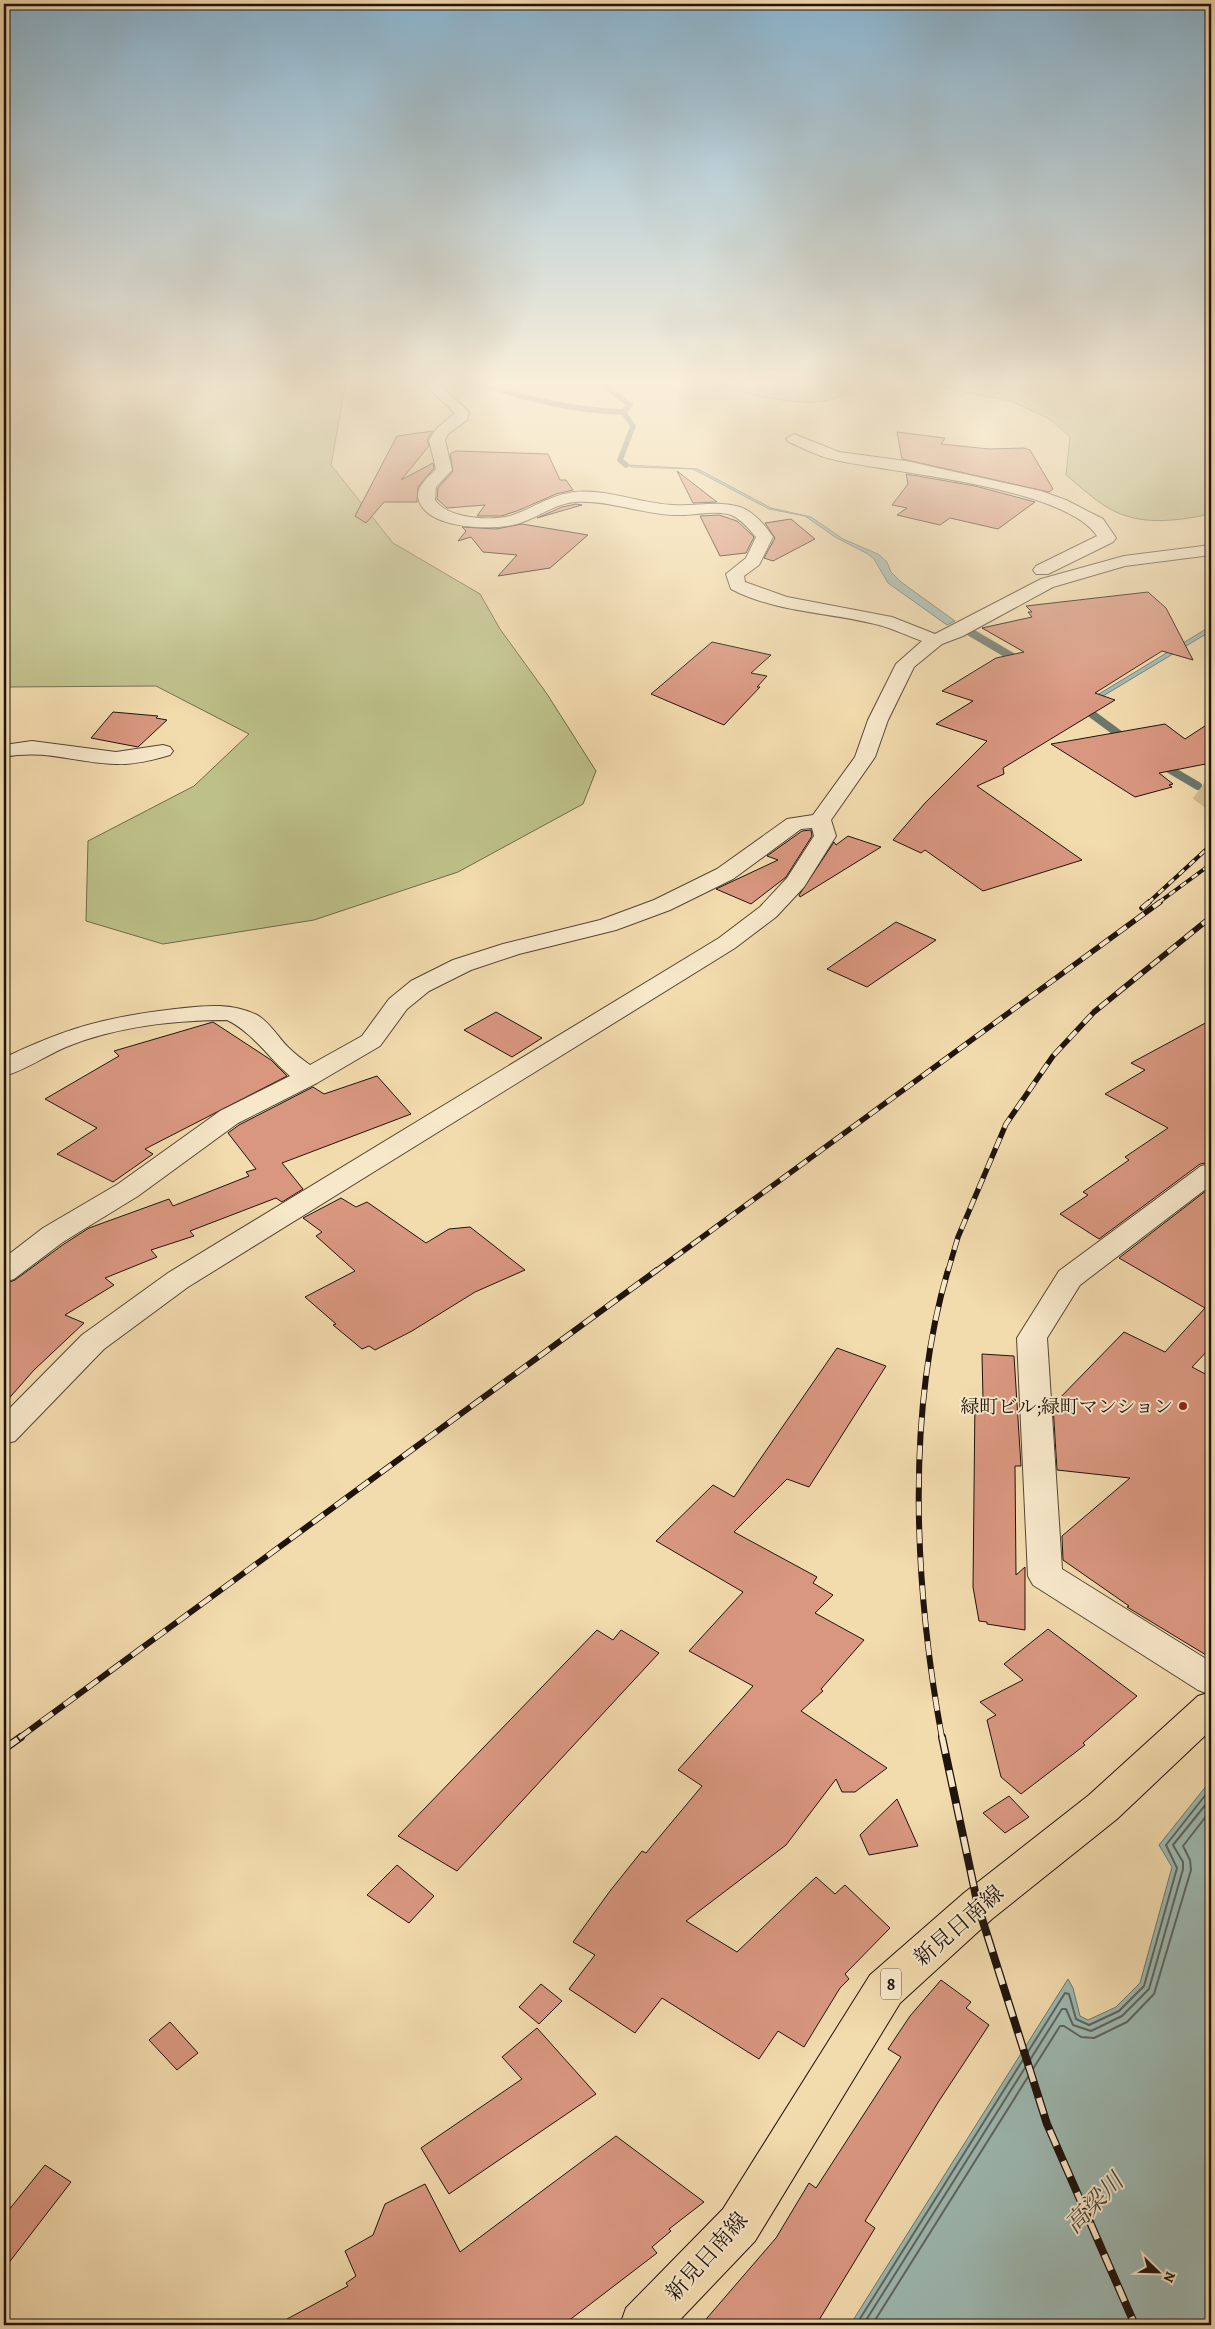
<svg xmlns="http://www.w3.org/2000/svg" width="1215" height="2329" viewBox="0 0 1215 2329" font-family="Alegreya,'Noto Serif JP',serif">
<style>
.green{fill:#bdc088;stroke:#6e6a4a}
.water{fill:#9db9b2;stroke:#6b7770}
.lines{fill:none;stroke-linecap:round;stroke-linejoin:round}
.shore{stroke:#5e665f;stroke-width:2}
.stream-far1{stroke:#6b7770;stroke-width:5.5}
.stream{stroke:#6b7770;stroke-width:8}
.building{fill:#d99780;stroke:#1f130c}
.minor-tunnel{stroke:#d2bd95;stroke-width:21;stroke-dasharray:21 10;stroke-linecap:butt}
.minor-casing{stroke:#544534;stroke-width:2}
.primary-casing{stroke:#1f130c;stroke-width:2}
.minor{fill:#f7e8ca;fill-rule:evenodd}
.primary{fill:#f2dbad;fill-rule:evenodd}
.rail-far3-casing{stroke:#1f130c;stroke-width:4}
.rail-far2-casing{stroke:#1f130c;stroke-width:5.5}
.rail-far1-casing{stroke:#1f130c;stroke-width:6}
.rail-casing{stroke:#1f130c;stroke-width:8}
.rail-far3{stroke:#f7e8ca;stroke-width:2.5;stroke-dasharray:7;stroke-linecap:butt}
.rail-far2{stroke:#f7e8ca;stroke-width:4;stroke-dasharray:11;stroke-linecap:butt}
.rail-far1{stroke:#f7e8ca;stroke-width:4.5;stroke-dasharray:14;stroke-linecap:butt}
.rail{stroke:#f7e8ca;stroke-width:5.5;stroke-dasharray:17;stroke-linecap:butt}
.poi-dot{fill:#8f2418;stroke:#f7e8ca;stroke-width:2}
.labels{text-anchor:middle;stroke-width:4;stroke-linejoin:round;paint-order:stroke}
.shield{fill:#f7e8ca;stroke:#605345;stroke-width:1}
.shield-label{font-size:18px;font-weight:bold;fill:#1f130c}
.poi-label{font-size:19px;fill:#1f130c;stroke:#f7e8ca;text-anchor:end}
.near-street-label{font-size:22px;fill:#1f130c;stroke:#f7e8ca}
.near-water-label{font-size:24px;font-style:italic;fill:#4b4d46;stroke:#f7e8ca}
</style>
<rect width="100%" height="100%" fill="#f2dbad"/>
<filter id="stains"><feTurbulence type="fractalNoise" baseFrequency=".004" numOctaves="4"/><feColorMatrix values="0 0 0 0 .2 0 0 0 0 .09 0 0 0 0 .02 0 0 0 .5 -.17"/></filter>
<radialGradient id="worn" r=".72"><stop offset=".6" stop-color="#630" stop-opacity="0"/><stop offset="1" stop-color="#630" stop-opacity=".3"/></radialGradient>
<g class="green">
<path d="M4,382H346L331,465L393,543L480,594L500,629L547,694L596,771L583,804L458,872L314,920L163,944L86,921L88,841L194,786L249,734L156,686L4,687Z"/>
<path d="M704,382H854C836,423 735,390 704,382Z"/>
<path d="M913,382H1211V514C1181,520 1146,526 1116,512C1098,504 1081,487 1066,475L1070,437L1050,419L1011,401Z"/>
</g>
<g class="water">
<path d="M622,455V462L629,465L698,469L771,508L811,517L843,539L878,554L887,562L891,572L901,582L955,621L947,625L888,583L874,559L868,554L835,537L805,516L769,509L693,469L632,467L618,461Z"/>
<path d="M1211,626V631L1093,702L1089,700Z"/>
<path d="M1211,1780V2325H850L1068,1979L1073,1988L1080,2016L1088,2020L1116,2007L1140,1983L1172,1867L1159,1845Z"/>
</g>
<g class="lines">
<g class="shore">
<path d="M856,2325L1065,1993L1069,1994L1076,2019L1089,2025L1119,2011L1144,1986L1177,1868L1166,1845L1211,1788"/>
<path d="M863,2325L1062,2009H1066L1073,2025L1091,2031L1122,2016L1149,1989L1183,1869V1862L1173,1845L1211,1798"/>
<path d="M872,2325L1060,2026H1064L1081,2037L1094,2038L1127,2022L1154,1994L1191,1870L1190,1860L1183,1846L1211,1810"/>
</g>
<g class="stream-far1">
<path d="M474,382C523,397 571,411 623,412L630,405L599,382"/>
<path d="M623,412L633,426L620,460L626,465"/>
</g>
<g class="stream">
<path d="M970,632L1021,662"/>
<path d="M1081,706L1127,740"/>
<path d="M1159,763L1198,786"/>
</g>
</g>
<g class="building">
<path d="M433,431L427,439L429,446L401,480L433,463L434,468L418,487L417,502H384L366,523L355,516L397,436Z"/>
<path d="M897,432L945,438L941,444L989,449L1024,448L1030,450L1053,489L1049,492L902,459Z"/>
<path d="M456,451L548,454L560,480H566L573,490L556,494L517,511L501,516H477L485,505L447,508L437,499L438,488L453,471L450,454Z"/>
<path d="M677,471L717,502L693,503Z"/>
<path d="M906,474L975,486L1035,502L998,529L950,518L940,525L897,515L907,508L892,505L908,484Z"/>
<path d="M576,504L582,505L537,518L562,507Z"/>
<path d="M719,515L737,521L754,537L746,553L720,556L700,516Z"/>
<path d="M791,519L815,539L773,561L764,558L775,538L765,523Z"/>
<path d="M522,524L588,535L550,568L498,576L517,555L483,552L471,537L458,541L466,531L462,527L496,529Z"/>
<path d="M1148,592L1166,608L1193,660L1162,651L1095,693L1115,700L1003,768L1004,774L977,786L1082,860L983,891L925,850L921,853L893,840L925,803L987,741L936,724L973,701L942,691L996,658L1024,652L982,628L1032,617L1028,612H1032L1026,606Z"/>
<path d="M712,642L771,655L751,673L767,676L757,687H760L724,725L651,694Z"/>
<path d="M113,712L158,716L156,718L167,720L138,747L91,738Z"/>
<path d="M1211,722V763L1159,773L1173,784L1169,785L1172,787L1135,797L1051,744L1165,724L1185,739Z"/>
<path d="M811,830L812,836L786,877L751,904L716,889L778,860L767,856L802,831Z"/>
<path d="M848,836L881,847L800,897L799,895L834,842L836,845Z"/>
<path d="M896,922L936,940L867,987L827,969Z"/>
<path d="M496,1012L542,1038L512,1057L464,1030Z"/>
<path d="M1211,1020V1162L1200,1164L1099,1239L1060,1214L1088,1195L1083,1192L1129,1160L1125,1157L1168,1128L1105,1094L1145,1070L1131,1063Z"/>
<path d="M213,1022L271,1060L287,1076L145,1149L153,1154L113,1182L57,1154L97,1128L45,1099L119,1056L114,1051Z"/>
<path d="M377,1076L411,1114L282,1163L303,1189L282,1202L276,1198L190,1231L194,1236L151,1250L157,1257L105,1278L114,1285L65,1315L84,1323L34,1370L4,1404V1284L15,1280L64,1244L89,1228L169,1199L173,1206L249,1176L246,1172L256,1169L228,1133L239,1125L313,1087L324,1094Z"/>
<path d="M1211,1187V1347L1192,1367L1211,1377V1658L1127,1607L1129,1606L1063,1560L1062,1536L1130,1478L1057,1470L1053,1405L1124,1332L1165,1352L1205,1308L1119,1258Z"/>
<path d="M341,1198L356,1207L367,1202L426,1243L449,1229L470,1227L525,1270L475,1292L412,1331L375,1350L369,1346L362,1349L333,1325L336,1324L305,1297L355,1271L316,1236L322,1232L303,1218Z"/>
<path d="M837,1348L886,1366L809,1487L787,1479L734,1532L817,1577L813,1583L833,1595L815,1613L864,1640L821,1689L823,1691L801,1711L887,1768L855,1792H842L836,1779L786,1845L686,1921L737,1952L816,1877L835,1894L845,1885L890,1928L845,1974L849,1979L840,1988L804,2047L778,2031L759,2059L662,1998L635,2033L569,1989L595,1955L573,1942L610,1891L642,1851L646,1853L702,1786L678,1770L753,1686L689,1651L743,1592L656,1541L713,1485L734,1497Z"/>
<path d="M982,1354L1014,1356L1021,1466H1015L1016,1575L1025,1567V1630L987,1624V1622L979,1621L973,1587L975,1398L983,1399Z"/>
<path d="M1048,1629L1137,1696L1083,1743L1085,1745L1021,1794L1001,1777L987,1720L996,1715L980,1702L1023,1680L1004,1664Z"/>
<path d="M597,1630L613,1640L621,1630L659,1653L457,1871L398,1836Z"/>
<path d="M1009,1796L1029,1817L1005,1833L983,1813Z"/>
<path d="M897,1799L918,1846L869,1855L860,1835Z"/>
<path d="M397,1865L434,1896L409,1923L367,1895Z"/>
<path d="M941,1980L971,2002L966,2008L989,2025L939,2101L865,2221L875,2228L816,2325H701L776,2238L809,2183L816,2188L901,2057L888,2049L910,2016Z"/>
<path d="M541,1984L562,2001L539,2024L519,2007Z"/>
<path d="M170,2022L198,2053L177,2070L149,2040Z"/>
<path d="M537,2028L596,2094L449,2194L421,2148L522,2079L502,2057Z"/>
<path d="M616,2136L704,2202L669,2229L671,2231L652,2247L657,2253L563,2325H276L348,2286L346,2283L356,2276L345,2251L373,2235L385,2204L425,2184L460,2252Z"/>
<path d="M45,2165L71,2182L4,2269V2216Z"/>
</g>
<g class="lines">
<path class="minor-tunnel" d="M1199,790L1211,799"/>
<defs>
<g id="minor">
<path d="M422,382H437L469,412L467,420L448,434L445,440L452,470L436,487L435,500C448,519 490,521 510,516C532,509 550,495 574,492C607,489 639,503 672,505C695,507 717,500 740,507C754,512 765,525 773,537L759,565L744,576L745,582L787,597L892,617L935,634L1041,579L1124,556L1211,545V555L1125,566L1053,587L963,636L942,644L914,667L888,720L875,757L831,820L836,836L804,887L776,917L735,948L188,1287L104,1349L15,1441L4,1444V1414L82,1335L168,1273L719,938L760,907L787,878L814,836L812,828L801,829L733,879L670,910L616,930L519,954L471,970L429,991L407,1009L380,1046L317,1083L238,1123L138,1196L63,1242L14,1279L4,1282V1258L43,1228L118,1184L220,1111L290,1076C269,1058 252,1032 227,1020C174,1020 115,1027 66,1047C45,1056 26,1070 4,1076V1058C66,1028 106,1017 175,1009C204,1006 230,1002 257,1015C270,1022 279,1039 289,1048C295,1054 303,1060 310,1065L362,1036L389,999L411,981L453,960L503,944L600,920L654,900L717,869L787,819L813,815L855,757L868,720L896,664L922,641C908,636 894,629 879,625C829,612 777,613 731,589L726,574L746,558L756,537C749,529 741,519 731,515C716,510 697,515 681,515C646,516 612,500 576,502C556,503 539,517 520,523C496,531 429,530 419,501C414,488 428,477 436,469L429,440L437,428L455,413Z"/>
<path d="M794,434L839,452L906,461L1041,491L1066,500L1103,519L1116,538L1113,542L1048,574H1036L1033,570L1036,566L1097,536C1065,487 893,473 835,460C819,457 803,448 789,442L786,439Z"/>
<path d="M32,741L116,752L163,745L170,747L173,751L170,755C153,760 134,765 116,764C75,763 47,749 4,757V745Z"/>
<path d="M1211,1164V1185L1080,1285L1047,1338L1062,1569L1211,1662V1695L1198,1690L1033,1585L1028,1576L1017,1338L1059,1271L1201,1166Z"/>
</g>
<path id="primary" d="M1211,1692V1730L1117,1819L992,1919L900,2003L755,2241L675,2325H620L626,2308L723,2209L870,1975L964,1893L1089,1795L1198,1696Z"/>
</defs>
<use href="#minor" class="minor-casing"/>
<use href="#primary" class="primary-casing"/>
<use href="#minor" class="minor"/>
<use href="#primary" class="primary"/>
<defs>
<g id="rail-far3">
<path d="M1148,903L1211,845"/>
<path d="M1158,903L1211,864"/>
</g>
<g id="rail-far2">
<path d="M1142,908L1149,902"/>
<path d="M656,1271L1160,902"/>
<path d="M948,1271L958,1237L1006,1124L1053,1056L1094,1012L1211,917"/>
</g>
<g id="rail-far1">
<path d="M19,1738L657,1270"/>
<path d="M942,1738C915,1590 905,1416 948,1270"/>
</g>
<g id="rail">
<path d="M942,1737L978,1906L1047,2124L1135,2325"/>
<path d="M4,1749L21,1737"/>
</g>
</defs>
<use href="#rail-far3" class="rail-far3-casing"/>
<use href="#rail-far2" class="rail-far2-casing"/>
<use href="#rail-far1" class="rail-far1-casing"/>
<use href="#rail" class="rail-casing"/>
<use href="#rail-far3" class="rail-far3"/>
<use href="#rail-far2" class="rail-far2"/>
<use href="#rail-far1" class="rail-far1"/>
<use href="#rail" class="rail"/>
</g>
<linearGradient id="sky" x2="0" y2="1"><stop stop-color="#8ab6d2"/><stop offset="0.54" stop-color="#f9efda"/><stop offset="1" stop-color="#f9efda" stop-opacity="0"/></linearGradient>
<rect width="1215" height="708" fill="url(#sky)"/>
<circle class="poi-dot" cx="1183" cy="1406" r="5"/>
<g class="labels">
<rect class="shield" x="881" y="1968.5" width="20" height="31" rx="4"/>
<g class="shield-label">
<text x="891" y="1990">8</text>
</g>
<g class="poi-label">
<text x="1173" y="1413">緑町ビル;緑町マンション</text>
</g>
<g class="near-street-label">
<text transform="translate(958 1925) rotate(-41)" y="8">新見日南線</text>
<text transform="translate(706 2256) rotate(-48)" y="8">新見日南線</text>
</g>
<g class="near-water-label">
<text transform="translate(1094 2203) rotate(-46)" y="8">高梁川</text>
</g>
</g>
<rect width="1215" height="2329" fill="none" stroke="#f2dbad" stroke-width="20"/>
<rect x="5" y="5" width="1205" height="2319" fill="none" stroke="#1f130c" stroke-width="2.5"/>
<rect x="10" y="10" width="1195" height="2309" fill="none" stroke="#1f130c"/>
<g transform="translate(1158 2272) rotate(113)" stroke="#f7e8ca" stroke-width="4" paint-order="stroke">
<path d="M0-4L9 19L0 12L-9 19Z" fill="#1f130c"/>
<text y="-8" font-size="14" font-weight="bold" text-anchor="middle" fill="#1f130c">N</text>
</g>
<rect width="100%" height="100%" filter="url(#stains)"/>
<rect width="100%" height="100%" fill="url(#worn)"/>
</svg>
